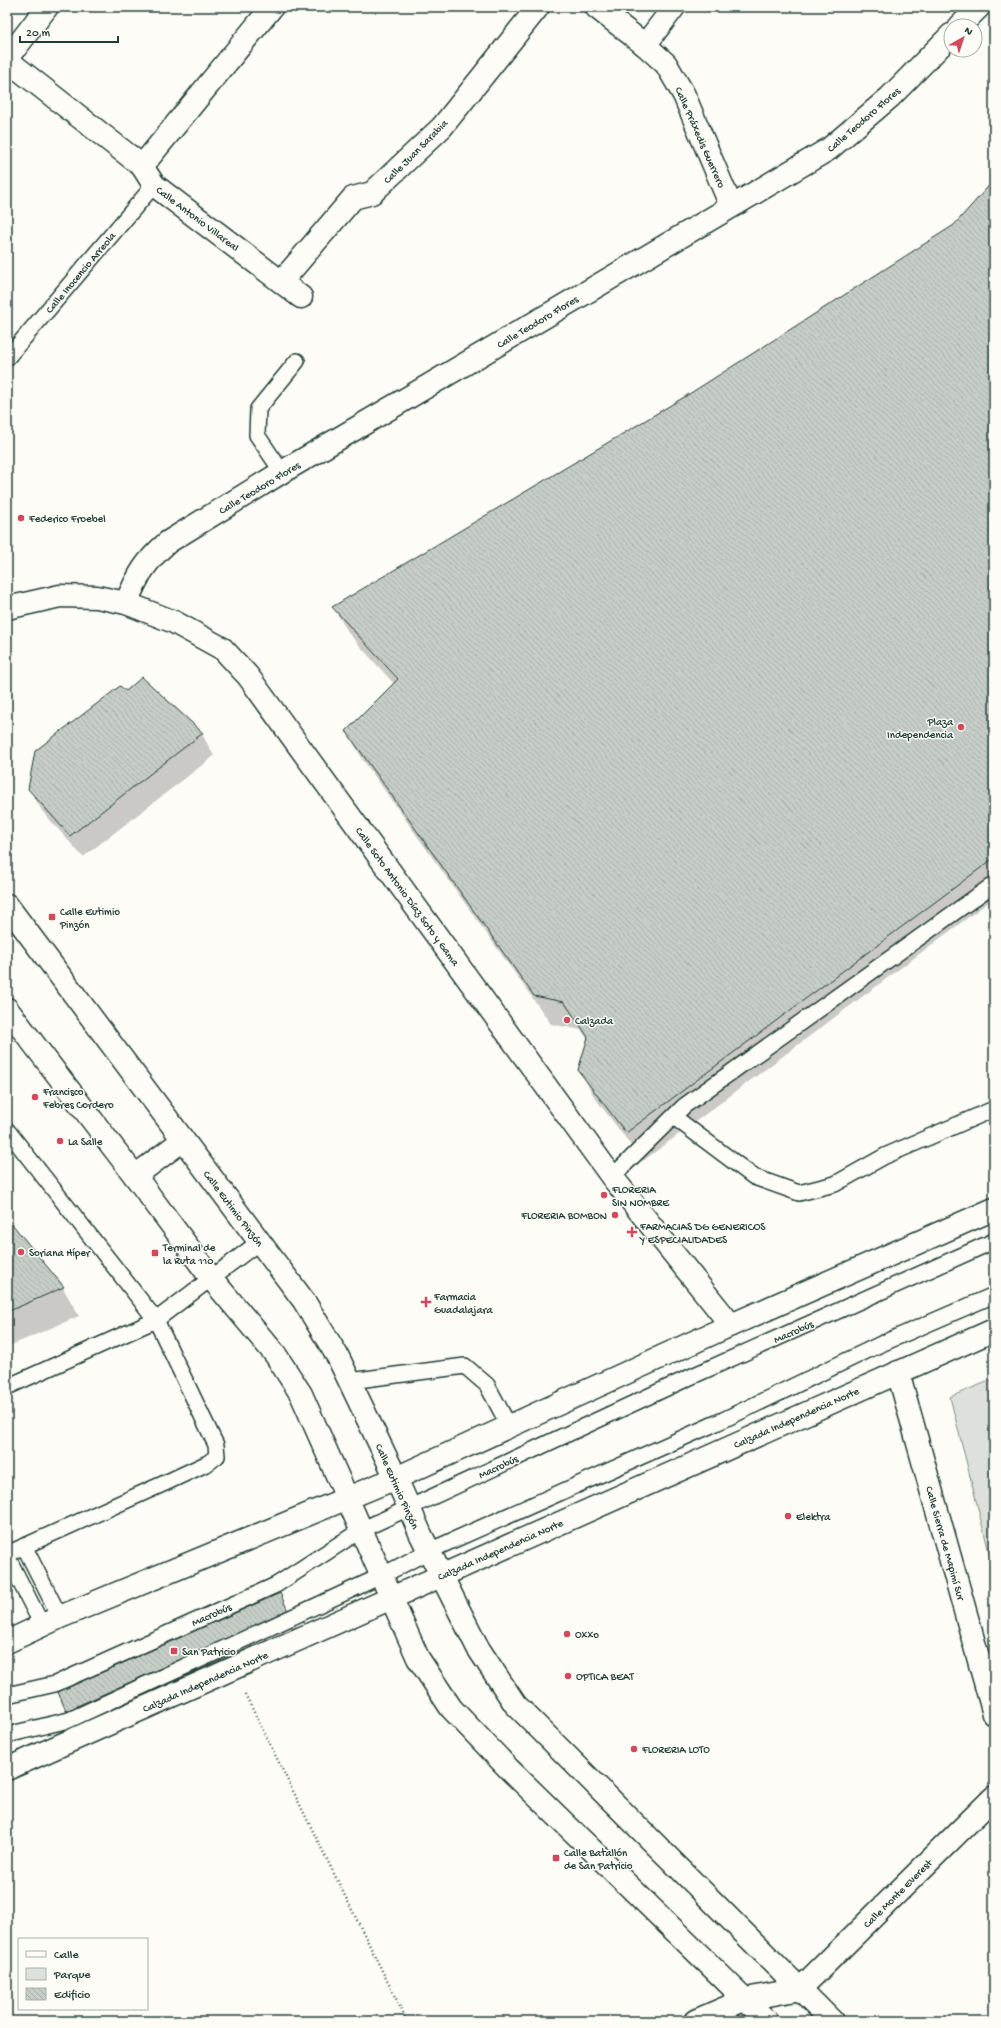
<svg xmlns="http://www.w3.org/2000/svg" width="1001" height="2028" viewBox="0 0 1001 2028" font-family="'Gochi Hand',sans-serif">
<style>
.green{fill:#dde0db;stroke:#7e8e88}
.shadow{fill:#0003}
.building{fill:url(#building-back-hatch);stroke:#1f3d34}
.lines{fill:none;stroke-linecap:round;stroke-linejoin:round}
.service-casing{stroke:#1f3d34;stroke-width:18}
.pedestrian-casing{stroke:#1f3d34;stroke-width:25}
.minor-casing{stroke:#1f3d34;stroke-width:25}
.tertiary-casing{stroke:#1f3d34;stroke-width:25}
.primary-casing{stroke:#1f3d34;stroke-width:25}
.path{stroke:#1f3d34;stroke-width:2.5;stroke-dasharray:1 3;stroke-linecap:butt}
.service{stroke:#fdfcf7;stroke-width:15}
.pedestrian{stroke:#fdfcf7;stroke-width:22}
.minor{stroke:#fdfcf7;stroke-width:22}
.tertiary{stroke:#fdfcf7;stroke-width:22}
.primary{stroke:#fdfcf7;stroke-width:22}
.poi-dot{fill:#d1495b;stroke:#fdfcf7;stroke-width:1.5}
.labels{text-anchor:middle;stroke-width:3;stroke-linejoin:round;paint-order:stroke}
.street-label{font-size:11px;fill:#1f3d34;stroke:#fdfcf7}
.poi-label{font-size:11px;fill:#1f3d34;stroke:#fdfcf7;text-anchor:start}
</style>
<defs>
<pattern id="building-back-hatch" width="6" height="6" patternUnits="userSpaceOnUse"><rect width="6" height="6" fill="#c6cdc7"/><path d="M-1 5l2 2M0 0l6 6M5-1l2 2" fill="none" stroke="#aab1ac"/></pattern>
</defs>
<rect width="100%" height="100%" fill="#fdfcf7"/>
<filter id="ink" filterUnits="userSpaceOnUse"><feTurbulence type="fractalNoise" baseFrequency=".025" numOctaves="2"/><feDisplacementMap in="SourceGraphic" scale="8" xChannelSelector="R" yChannelSelector="G"/><feConvolveMatrix kernelMatrix="1 2 1 2 8 2 1 2 1" color-interpolation-filters="sRGB"/></filter>
<g filter="url(#ink)">
<path class="green" d="M994,1379V1572L950,1397Z"/>
<g class="shadow">
<path d="M994,182V898L643,1161L595,1098L579,1070L588,1040L581,1030L551,1024L363,760L347,732L395,685L350,635L333,607L687,397L954,226Z"/>
<path d="M126,692L202,734L214,756L83,857L42,811L29,788Z"/>
<path d="M7,1219L63,1288L79,1316L7,1347Z"/>
<path d="M279,1594L300,1633L79,1732L67,1710Z"/>
</g>
<g class="building">
<path d="M994,180V858L626,1133L578,1070L588,1037L564,1002L534,996L346,731L398,679L332,607L686,396L954,225Z"/>
<path d="M142,677L203,733L70,836L28,789L35,751L120,686L126,691Z"/>
<path d="M7,1218L64,1287L7,1312Z"/>
<path d="M280,1593L288,1611L66,1711L58,1692Z"/>
</g>
<g class="lines">
<defs>
<g id="service">
<path d="M7,358L154,185"/>
<path d="M282,472L257,435L258,409L297,361"/>
<path d="M674,1117L754,1177L799,1193L835,1184L885,1156L994,1109"/>
<path d="M7,1130L156,1320L216,1445L217,1456L208,1463L165,1483L7,1554"/>
<path d="M612,1177L684,1106L994,884"/>
<path d="M350,1381L465,1366L487,1385L509,1426"/>
<path d="M7,1387L156,1320L259,1242"/>
<path d="M24,1546L60,1617"/>
<path d="M7,1556L42,1625"/>
<path d="M7,1695L55,1684L276,1585L361,1530L688,1378L994,1241"/>
<path d="M7,1735L69,1720L381,1576L429,1551L723,1420L881,1344L994,1295"/>
</g>
<g id="pedestrian">
<path d="M645,45L674,7"/>
<path d="M7,59L47,7"/>
<path d="M7,60L142,166L154,185L301,297"/>
<path d="M142,166L272,7"/>
<path d="M282,281L353,198L372,193L442,127L538,7"/>
</g>
<g id="minor">
<path d="M596,7L645,45L666,64L684,95L731,206"/>
<path d="M960,26L979,7"/>
<path d="M126,603C138,575 145,562 168,542L282,472L829,149L890,97L951,35"/>
<path d="M7,608L60,596L97,597L126,603L174,622L223,649L248,676L612,1177L731,1325"/>
<path d="M898,1372L994,1714"/>
<path d="M695,2021L746,1999L800,1989L994,1797"/>
</g>
<g id="tertiary">
<path d="M7,905L304,1301L338,1357L396,1478L421,1535L478,1648L515,1704L832,2021"/>
<path d="M7,1009L135,1176L211,1278L275,1354L301,1394L418,1658L451,1708L509,1769L767,2021"/>
<path d="M135,1176L183,1140"/>
</g>
<g id="primary">
<path d="M7,1642L60,1617L396,1478L731,1325L994,1209"/>
<path d="M7,1769L994,1330"/>
</g>
</defs>
<use href="#service" class="service-casing"/>
<use href="#pedestrian" class="pedestrian-casing"/>
<use href="#minor" class="minor-casing"/>
<use href="#tertiary" class="tertiary-casing"/>
<use href="#primary" class="primary-casing"/>
<path class="path" d="M245,1694L407,2021"/>
<use href="#service" class="service"/>
<use href="#pedestrian" class="pedestrian"/>
<use href="#minor" class="minor"/>
<use href="#tertiary" class="tertiary"/>
<use href="#primary" class="primary"/>
</g>
</g>
<g class="poi-dot">
<circle cx="21" cy="518" r="4"/>
<circle cx="961" cy="727" r="4"/>
<rect x="48" y="913" width="8" height="8" rx="2"/>
<circle cx="567" cy="1020" r="4"/>
<circle cx="35" cy="1097" r="4"/>
<circle cx="60" cy="1141" r="4"/>
<circle cx="604" cy="1195" r="4"/>
<circle cx="615" cy="1215" r="4"/>
<path d="M630 1226h4v4h4v4h-4v4h-4v-4h-4v-4h4z"/>
<circle cx="21" cy="1252" r="4"/>
<rect x="151" y="1249" width="8" height="8" rx="2"/>
<path d="M424 1296h4v4h4v4h-4v4h-4v-4h-4v-4h4z"/>
<circle cx="788" cy="1516" r="4"/>
<circle cx="567" cy="1634" r="4"/>
<rect x="170" y="1647" width="8" height="8" rx="2"/>
<circle cx="568" cy="1676" r="4"/>
<circle cx="634" cy="1749" r="4"/>
<rect x="552" y="1854" width="8" height="8" rx="2"/>
</g>
<g class="labels">
<g class="street-label">
<text transform="translate(863 119) rotate(-41)" y="4">Calle Teodoro Flores</text>
<text transform="translate(701 137) rotate(66)" y="4">Calle Práxedis Guerrero</text>
<text transform="translate(415 151) rotate(-45)" y="4">Calle Juan Sarabia</text>
<text transform="translate(198 218) rotate(37)" y="4">Calle Antonio Villareal</text>
<text transform="translate(80 272) rotate(-50)" y="4">Calle Inocencio Arreola</text>
<text transform="translate(537 321) rotate(-31)" y="4">Calle Teodoro Flores</text>
<text transform="translate(259 487) rotate(-31)" y="4">Calle Teodoro Flores</text>
<text transform="translate(408 896) rotate(54)" y="4">Calle Soto Antonio Díaz Soto y Gama</text>
<text transform="translate(234 1208) rotate(53)" y="4">Calle Eutimio Pinzón</text>
<text transform="translate(793 1331) rotate(-24)" y="4">Macrobús</text>
<text transform="translate(796 1417) rotate(-24)" y="4">Calzada Independencia Norte</text>
<text transform="translate(498 1466) rotate(-25)" y="4">Macrobús</text>
<text transform="translate(398 1486) rotate(66)" y="4">Calle Eutimio Pinzón</text>
<text transform="translate(946 1543) rotate(74)" y="4">Calle Sierra de Mapimí Sur</text>
<text transform="translate(500 1549) rotate(-24)" y="4">Calzada Independencia Norte</text>
<text transform="translate(211 1614) rotate(-24)" y="4">Macrobús</text>
<text transform="translate(205 1681) rotate(-24)" y="4">Calzada Independencia Norte</text>
<text transform="translate(897 1893) rotate(-45)" y="4">Calle Monte Everest</text>
</g>
<g class="poi-label">
<text x="29" y="522">Federico Froebel</text>
<text x="953" y="725" text-anchor="end">Plaza<tspan x="953" dy="13">Independencia</tspan></text>
<text x="60" y="915">Calle Eutimio<tspan x="60" dy="13">Pinzón</tspan></text>
<text x="575" y="1024">Calzada</text>
<text x="43" y="1095">Francisco<tspan x="43" dy="13">Febres Cordero</tspan></text>
<text x="68" y="1145">La Salle</text>
<text x="612" y="1193">FLORERIA<tspan x="612" dy="13">SIN NOMBRE</tspan></text>
<text x="607" y="1219" text-anchor="end">FLORERIA BOMBON</text>
<text x="640" y="1230">FARMACIAS DG GENERICOS<tspan x="640" dy="13">Y ESPECIALIDADES</tspan></text>
<text x="163" y="1251">Terminal de<tspan x="163" dy="13">la Ruta 110</tspan></text>
<text x="29" y="1256">Soriana Híper</text>
<text x="434" y="1300">Farmacia<tspan x="434" dy="13">Guadalajara</tspan></text>
<text x="796" y="1520">Elektra</text>
<text x="575" y="1638">Oxxo</text>
<text x="182" y="1655">San Patricio</text>
<text x="576" y="1680">OPTICA BEAT</text>
<text x="642" y="1753">FLORERIA LOTO</text>
<text x="564" y="1856">Calle Batallón<tspan x="564" dy="13">de San Patricio</tspan></text>
</g>
</g>
<rect width="1001" height="2028" fill="none" stroke="#fdfcf7" stroke-width="24"/>
<rect x="12" y="12" width="977" height="2004" fill="none" stroke="#1f3d34" stroke-width="1.5" filter="url(#ink)"/>
<rect x="18" y="1938" width="130" height="72" fill="#fdfcf7" stroke="#a4b0a9"/>
<rect x="26" y="1951" width="20" height="6" fill="#fdfcf7" stroke="#a4b0a9"/>
<text x="54" y="1958" font-size="12" fill="#1f3d34">Calle</text>
<rect x="26" y="1968" width="20" height="12" fill="#dde0db" stroke="#a4b0a9"/>
<text x="54" y="1978" font-size="12" fill="#1f3d34">Parque</text>
<rect x="26" y="1988" width="20" height="12" fill="url(#building-back-hatch)" stroke="#a4b0a9"/>
<text x="54" y="1998" font-size="12" fill="#1f3d34">Edificio</text>
<g transform="translate(963 38) rotate(39)"><circle r="19" fill="#fdfcf7" stroke="#a4b0a9"/>
<path d="M0-3L7 15L0 10L-7 15Z" fill="#d1495b"/>
<text y="-6" font-size="11" font-weight="bold" text-anchor="middle" fill="#1f3d34">N</text>
</g>
<path d="M20 36v6h98v-6" fill="none" stroke="#1f3d34" stroke-width="2"/>
<text x="26" y="36" font-size="12" fill="#1f3d34" stroke="#fdfcf7" stroke-width="3" paint-order="stroke">20 m</text>
</svg>
